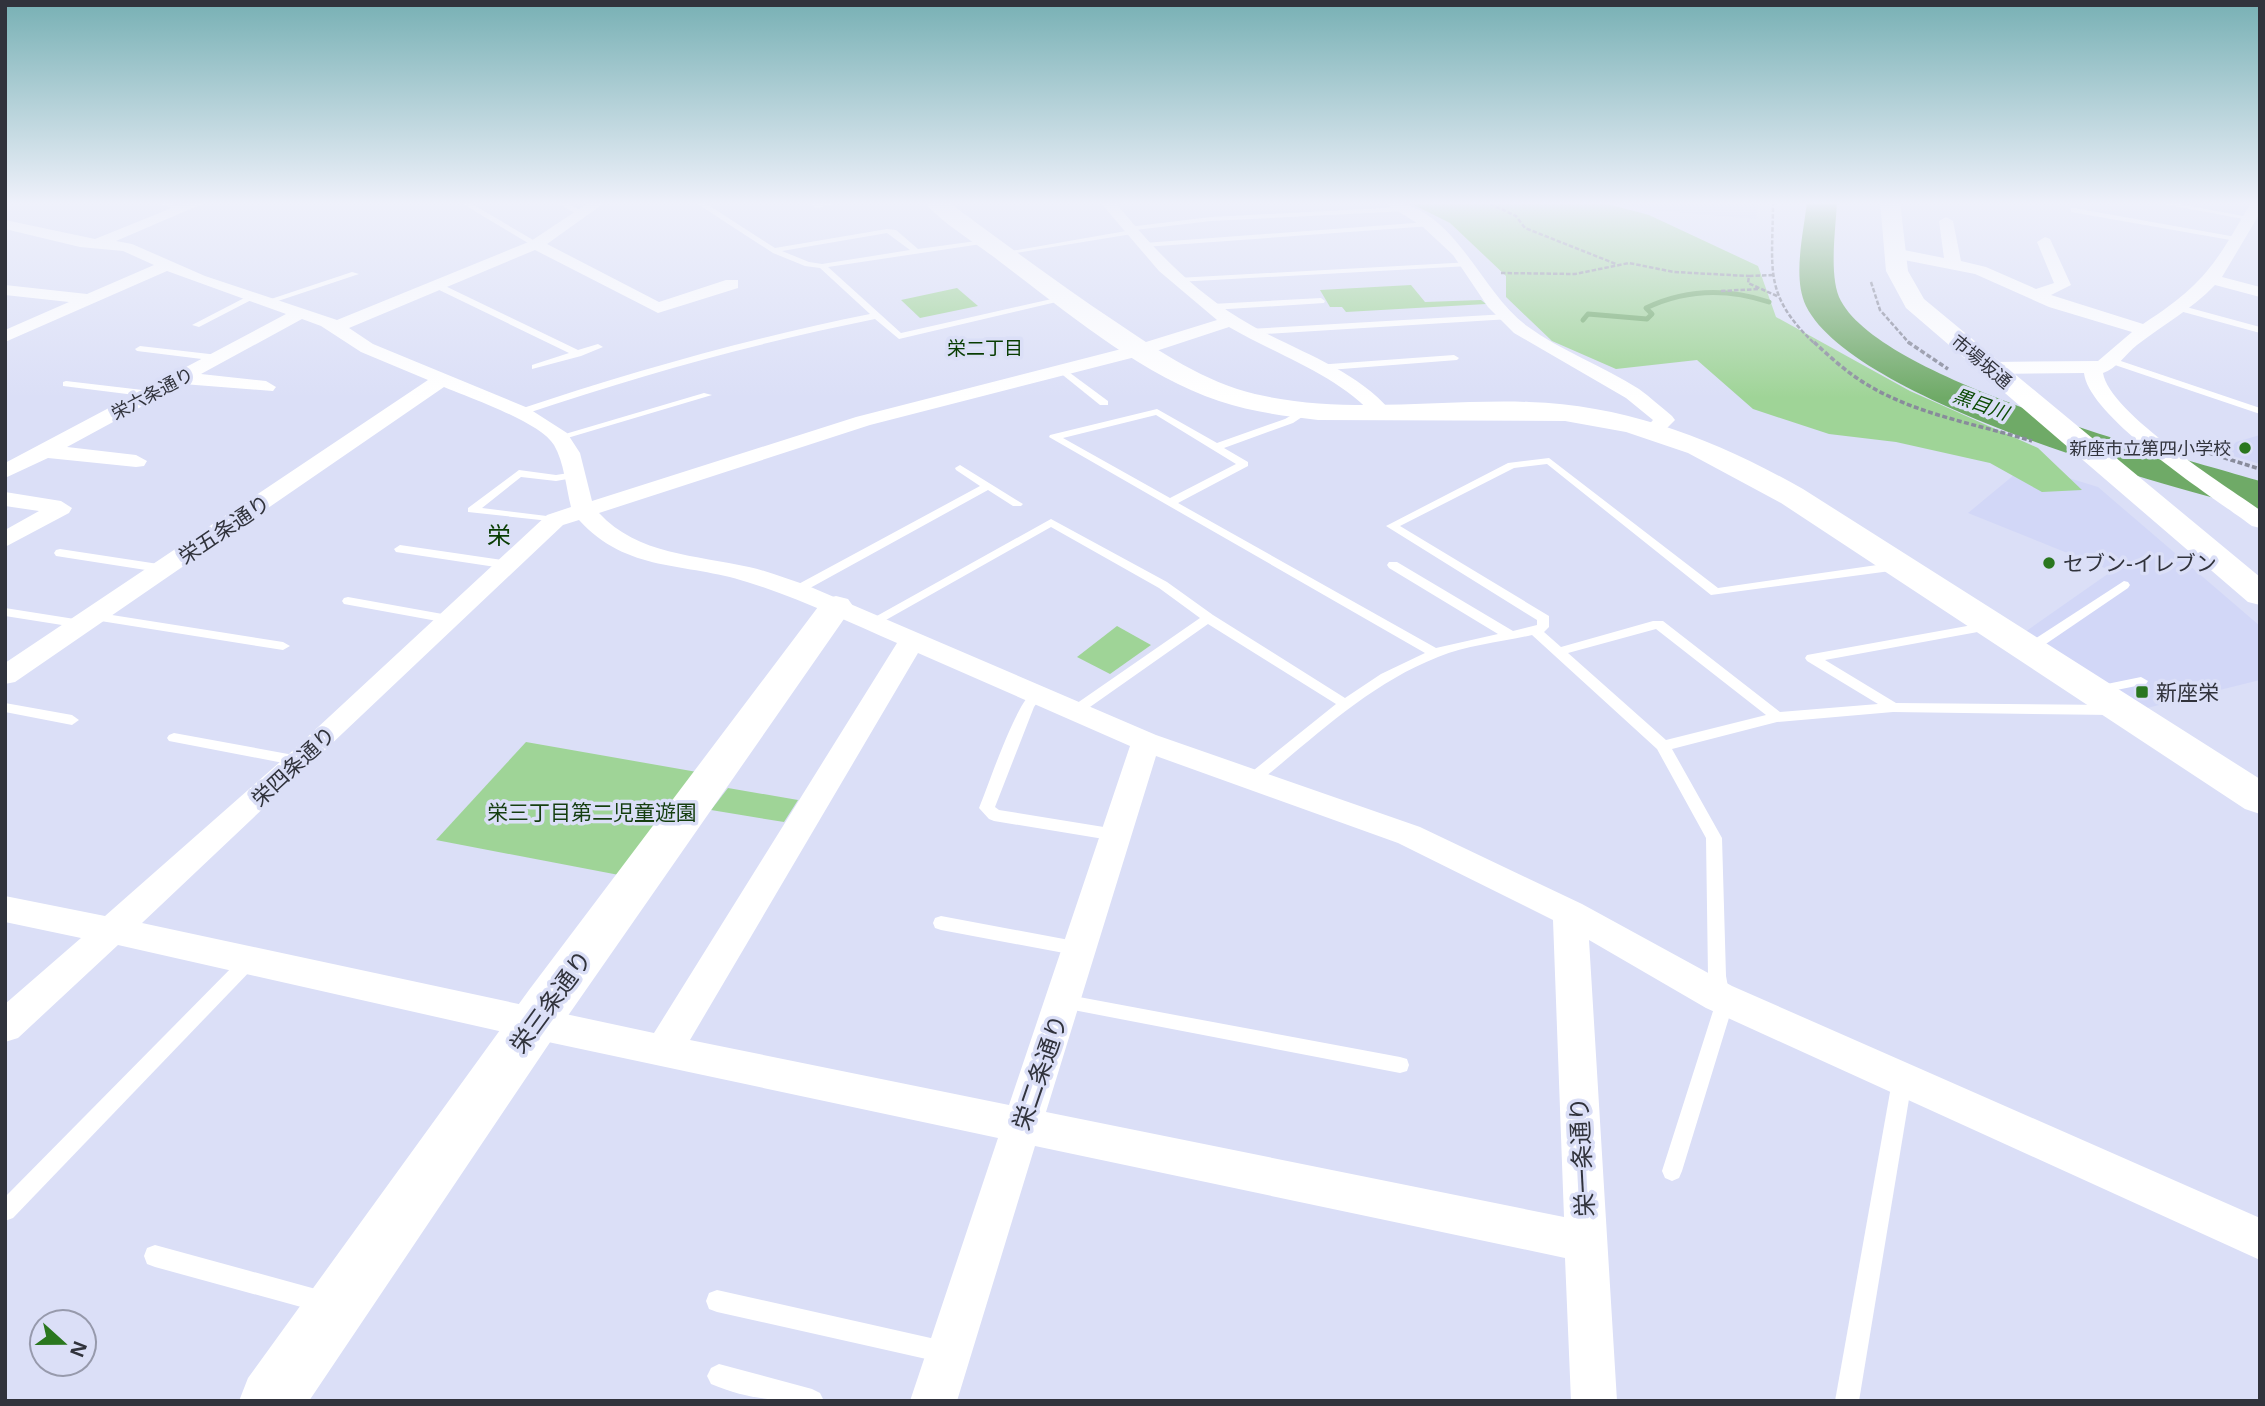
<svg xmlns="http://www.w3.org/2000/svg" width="2265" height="1406" font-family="'Open Sans','Noto Sans JP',sans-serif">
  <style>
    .built { fill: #d2d7f7 }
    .green { fill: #9fd497 }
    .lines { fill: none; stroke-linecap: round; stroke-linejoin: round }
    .stream { stroke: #6faa67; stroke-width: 5 }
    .river { fill: #6faa67; fill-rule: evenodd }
    .path-far1 { stroke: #888b9b; stroke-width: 2.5; stroke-dasharray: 4.5 2; stroke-linecap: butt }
    .path { stroke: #888b9b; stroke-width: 3.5; stroke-dasharray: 5 2.5; stroke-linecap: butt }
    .lane { fill: #fff; fill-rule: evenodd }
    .street { fill: #fff; fill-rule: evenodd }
    .secondary { fill: #fff; fill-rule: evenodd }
    .poi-dot { fill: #2a771f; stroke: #dbdff7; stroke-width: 2.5 }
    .labels { text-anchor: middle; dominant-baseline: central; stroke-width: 7; stroke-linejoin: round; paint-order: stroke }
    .far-street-label { font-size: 18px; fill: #31333c; stroke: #dbdff7 }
    .far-poi-label { font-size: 18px; fill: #31333c; stroke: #dbdff7; text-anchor: end }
    .far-neighbourhood-label { font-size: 19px; fill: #083c02; stroke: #dbdff7 }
    .far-water-label { font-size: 19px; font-style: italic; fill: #0b4a03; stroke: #dbdff7 }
    .street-label { font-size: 21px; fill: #31333c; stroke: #dbdff7 }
    .poi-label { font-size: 21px; fill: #31333c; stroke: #dbdff7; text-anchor: start }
    .park-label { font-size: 21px; fill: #153e10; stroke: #dbdff7 }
    .quarter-label { font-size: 24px; fill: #083c02; stroke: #dbdff7 }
    .near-street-label { font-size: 24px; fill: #31333c; stroke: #dbdff7 }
  </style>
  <rect width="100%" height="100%" fill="#dbdff7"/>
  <g class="built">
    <polygon points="1604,201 1759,201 1756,219 1649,210"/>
    <polygon points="2260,435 2260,464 2226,454 2236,442"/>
    <polygon points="2026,465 2098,487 2260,626 2260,680 2147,708 2025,632 2112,571 1968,513"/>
  </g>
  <g class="green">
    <polygon points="1406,201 1596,201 1649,215 1758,266 1776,317 1910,391 2038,448 2082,490 2042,492 1990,463 1896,442 1829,434 1753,409 1697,360 1616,369 1552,341 1506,297 1506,276 1450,223"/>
    <polygon points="1411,285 1425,302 1481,300 1486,304 1346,312 1342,307 1330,307 1320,290"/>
    <polygon points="957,288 978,306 920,318 901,300"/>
    <polygon points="1117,626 1151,645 1110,674 1077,657"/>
    <polygon points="526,742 697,772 619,875 436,840"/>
    <polygon points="728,788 798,800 784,822 711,810"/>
  </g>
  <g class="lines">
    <g class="stream">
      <polyline points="1813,305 1825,306"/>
      <path d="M1583,320L1588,314L1647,319L1652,314L1646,308C1686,289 1727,288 1769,302"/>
    </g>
    <path class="river" d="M1807,201H1837C1836,228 1828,278 1841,301C1885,382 2169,454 2260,481V510C2159,485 1852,399 1806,306C1792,277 1804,232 1807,201Z"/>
    <g class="path-far1">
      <polyline points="1484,201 1516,216 1525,228 1616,264"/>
      <path d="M1773,201C1773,269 1762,294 1815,344"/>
      <polyline points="1501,273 1575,274 1629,263 1674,272 1749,276"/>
      <polyline points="1773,275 1749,276 1748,283 1777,296"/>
      <polyline points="1871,282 1880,310 1910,344"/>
      <polyline points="1721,291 1760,289"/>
    </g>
    <g class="path">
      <path d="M1814,342C1832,359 1851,376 1873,388C1920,415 1980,425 2032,441"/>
      <polyline points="1908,342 1948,369"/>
      <polyline points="2209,453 2260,469"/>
    </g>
    <g class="lane">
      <polygon points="148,201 162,201 186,208 182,210"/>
      <polygon points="458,201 467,201 540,244 533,246"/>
      <polygon points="554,201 564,201 585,213 578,215"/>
      <path d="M693,201H702L775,248L887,229L896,230L918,249L991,239L992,241L988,243L828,267L901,333L1065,296L1069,299L899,339L875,319C756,343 640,375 525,414H517V410C633,371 750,338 870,314L820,268L805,266L773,253ZM887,233L910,250L822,264L809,262L782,251Z"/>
      <polygon points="806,201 814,201 817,204 849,201 816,208"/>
      <path d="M1232,201H1264C1257,205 1239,205 1232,201Z"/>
      <polygon points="2147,201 2164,201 2253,218 2249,220"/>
      <polygon points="1404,207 1408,209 1407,211 1211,221 1135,230 1135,234 1132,234 1004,255 1000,253 1126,231 1124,229 1128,227 1211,217"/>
      <polygon points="2074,208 2236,237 2240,239 2236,241 2071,212 2071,208"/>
      <polygon points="1428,222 1432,224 1431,226 1144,247 1140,245 1144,243"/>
      <polygon points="1472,262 1472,266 1469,266 1177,282 1173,280 1177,278"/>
      <polygon points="352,272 359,274 269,304 262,302"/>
      <polygon points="433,283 439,283 578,350 598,344 603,347 581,356 532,369 532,365 569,353 433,287"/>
      <polygon points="250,295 257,297 199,327 192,325"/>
      <polygon points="1321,298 1325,301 1324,303 1212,310 1208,307 1212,304"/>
      <polygon points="2179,305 2260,327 2260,333 2176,310 2175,308"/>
      <polygon points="1507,314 1510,315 1510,319 1249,335 1245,332 1249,329"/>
      <polygon points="140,346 218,355 223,358 218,361 137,351 135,349"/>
      <polygon points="1454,355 1459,358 1457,360 1316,371 1311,368 1316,365"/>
      <polygon points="2109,357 2260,408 2260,414 2106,362 2106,358"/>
      <polygon points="1062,367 1108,401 1108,405 1100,405 1059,372 1059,368"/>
      <polygon points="66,381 151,391 156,394 151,397 63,386 63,382"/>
      <polygon points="704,393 712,395 564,439 560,440 555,437"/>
      <path d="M1304,408L1309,411L1308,413L1293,423L1224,448L1248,462V466L1178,503L1436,648L1498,634L1389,568L1387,565L1389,562H1397L1513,631L1537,625V620L1386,526L1508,463L1549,458L1718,588L1898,562L1904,566L1898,570L1711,595L1547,464L1514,468L1400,526L1549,616V627L1544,632L1561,647L1653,621H1663L1780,712L1878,704L1807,661L1805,658L1807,655L1989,622L1995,626L1994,629L1825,660L1896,703L2112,705L2119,710L2112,715L1893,712L1777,722L1672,749L1722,838L1726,976L1732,1008L1682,1171L1679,1178L1672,1181L1665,1178L1662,1171L1714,1008L1708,976L1706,838L1657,749L1532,635C1501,642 1468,645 1438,657C1369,684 1316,736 1259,782H1249L1246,778L1249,774L1336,704L1208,624L1080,714H1070L1068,711L1070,708L1200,618L1159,588L1051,527L877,625L872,626L866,622L1051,519L1167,582L1213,615L1345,698L1381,674L1425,653L1049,437L1050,435L1157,409L1217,443L1285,419ZM1156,415L1236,464L1170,498L1063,438ZM1656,629L1766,715L1666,740L1568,653Z"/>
      <polygon points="960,465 1023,504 1021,506 1013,506 988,490 801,593 793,593 791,590 793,587 980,486 956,470 955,468"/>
      <polygon points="519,470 556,475 575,472 580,475 579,477 556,481 521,477 482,508 555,517 561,520 559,522 468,512 468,508"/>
      <polygon points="400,545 509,561 515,565 509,569 396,552 394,549"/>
      <polygon points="60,549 165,565 171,569 165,573 56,556 54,553 56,550"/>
      <polygon points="2124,581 2128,582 2130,585 2128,588 2034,652 2024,652 2022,649 2024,646"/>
      <polygon points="348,597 448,615 454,619 448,623 344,604 342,601 344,598"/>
      <polygon points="5,608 81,620 87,624 81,628 5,616"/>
      <polygon points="93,612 283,642 290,646 283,650 88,619 87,616"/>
      <polygon points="2141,677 2148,681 2146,684 2097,694 2090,690 2097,686"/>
      <path d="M1036,690L1043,694L1034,707L995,807L999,810L1116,829L1122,831L1124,835L1122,839L1116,841L994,821L989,819L979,808C988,787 1018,695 1036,690Z"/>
      <polygon points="5,703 72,715 79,720 72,725 5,712"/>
      <polygon points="174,733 299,756 306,761 299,766 169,741 167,738 169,735"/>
      <polygon points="941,916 1080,942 1086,944 1089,949 1086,954 1080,956 941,930 935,928 933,923 935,918"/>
      <polygon points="250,953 256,955 259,960 256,965 13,1218 5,1221 5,1197 244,955"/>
      <polygon points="1063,994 1400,1057 1407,1059 1409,1065 1407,1071 1400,1073 1063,1008 1057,1006 1054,1001 1057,996"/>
      <polygon points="1902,1073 1909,1075 1912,1081 1859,1401 1835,1401 1892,1081 1895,1075"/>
      <polygon points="155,1245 323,1291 331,1294 334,1302 331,1310 323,1313 155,1267 147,1264 144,1256 147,1248"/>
      <polygon points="717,1290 944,1341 952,1344 955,1352 952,1360 944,1363 717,1312 709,1309 706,1301 709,1293"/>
      <path d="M719,1364L812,1389L820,1393L824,1401C782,1401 751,1401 711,1384L707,1376L711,1368Z"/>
    </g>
    <g class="street">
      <path d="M189,201H209L116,241L132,244L205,276L337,320L531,241L591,201H607L547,244L659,302L726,280H738V288L658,313L535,250L349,328L373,344L528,408L567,433L580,453L592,501L856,417L1133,346L1217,320L1159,271L1099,201H1114C1150,245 1190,288 1239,318C1288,349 1351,365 1390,410L1393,414L1390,418H1376C1339,375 1277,355 1229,327L1147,354L870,425L599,513C638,555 696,555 749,567C768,571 787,579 806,585L1156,735L1420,827L1582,904L1732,986L2260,1218V1260L1706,1008L1589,940L1617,1401H1571L1565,1258L1035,1146L957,1401H910L998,1138L534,1039L118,945L18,1038L5,1042V1004L81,938L5,922V896L105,916L289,754L547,515L571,507C566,487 564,462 554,445C540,422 470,398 444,387L15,682L5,684V663L428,380L361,352L321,326L302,319L201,374L266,381L276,387L273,391L183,384L67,447L136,455L147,461L144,466L136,467L48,458L5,478V463L286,314L167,271L5,342V330L69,302L5,295V285L87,294L154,265L123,251L80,247L5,229V220L95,239ZM579,520C627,573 686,562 747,582C799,598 848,622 897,643L654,1033L142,923L563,525ZM918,653L1130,746L1009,1105L690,1040ZM1156,756L1398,843L1553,920L1564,1217L1046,1112Z"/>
      <path d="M1382,201C1454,201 1477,289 1527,326C1561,351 1603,366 1639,389C1650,397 1661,407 1672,416L1675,420L1661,434H1647L1644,430L1653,420L1626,398L1514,333L1488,307L1453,255L1423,227Z"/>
      <path d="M2252,201H2260V213L2222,277L2260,287V297L2215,285C2192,309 2163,325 2137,345C2126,354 2116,369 2103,373C2109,413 2225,485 2260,510V528L2252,526C2213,497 2089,418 2084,373L1991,374L1982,368L1991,362L2098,361L2132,332L2049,307L1975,274L1894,258L1886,253L1894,248L1944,258L1939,221L1946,217L1953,221L1961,261L1986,267L2036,289L2054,283L2037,242L2045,237L2050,239L2071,285L2051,295L2143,324C2206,283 2215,264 2252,201Z"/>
      <polygon points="5,492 61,501 72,508 69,513 5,547 5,530 39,511 5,506"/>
    </g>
    <g class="secondary">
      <path d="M924,201H947C1004,243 1060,285 1119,324C1160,352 1205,382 1255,394C1345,415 1437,399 1529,402C1628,405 1718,441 1803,489L2260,779V814L2245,809L1781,503L1688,453L1626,432L1565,421L1318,420C1285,416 1251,412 1219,401C1138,373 1067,312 999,261C978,244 939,222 924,201Z"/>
      <polygon points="1880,201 1900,201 1908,271 1924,299 2260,577 2260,605 2248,602 1906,308 1886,271"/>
      <polygon points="836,596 848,599 853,606 565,1020 309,1401 239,1401 248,1378 529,990 824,599"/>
    </g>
  </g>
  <linearGradient id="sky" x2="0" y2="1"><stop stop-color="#77b0b4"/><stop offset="0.51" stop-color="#eff1fb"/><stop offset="1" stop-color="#eff1fb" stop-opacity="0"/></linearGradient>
  <rect width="2265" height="398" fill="url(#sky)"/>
  <g class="poi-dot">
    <circle cx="2245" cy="448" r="7"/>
    <circle cx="2049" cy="563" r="7"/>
    <rect x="2135" y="685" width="14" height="14" rx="3.5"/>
  </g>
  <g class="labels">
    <g class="far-street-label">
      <text transform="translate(1982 361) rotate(40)">市場坂通</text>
      <text transform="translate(152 393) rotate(-28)">栄六条通り</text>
    </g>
    <g class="far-poi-label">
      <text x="2231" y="448">新座市立第四小学校</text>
    </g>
    <g class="far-neighbourhood-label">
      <text x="985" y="348">栄二丁目</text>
    </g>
    <g class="far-water-label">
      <text transform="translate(1981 404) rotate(20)">黒目川</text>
    </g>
    <g class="street-label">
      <text transform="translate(224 529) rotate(-34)">栄五条通り</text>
      <text transform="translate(293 766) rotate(-43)">栄四条通り</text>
    </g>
    <g class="poi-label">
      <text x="2063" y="563">セブン-イレブン</text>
      <text x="2156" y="692">新座栄</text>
    </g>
    <g class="park-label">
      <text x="592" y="812">栄三丁目第二児童遊園</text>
    </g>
    <g class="quarter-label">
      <text x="499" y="534">栄</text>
    </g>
    <g class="near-street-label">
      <text transform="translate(550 1001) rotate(-54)">栄三条通り</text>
      <text transform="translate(1039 1072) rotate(-71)">栄二条通り</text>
      <text transform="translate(1581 1157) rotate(-93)">栄一条通り</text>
    </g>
  </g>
  <rect width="2265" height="1406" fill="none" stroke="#31333c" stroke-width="14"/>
  <g transform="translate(63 1343) rotate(111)"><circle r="33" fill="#dbdff7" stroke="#979aac" stroke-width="2"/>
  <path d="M0-5L12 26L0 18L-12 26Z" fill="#2a771f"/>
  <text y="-10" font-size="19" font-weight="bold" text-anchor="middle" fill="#31333c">N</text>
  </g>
</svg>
